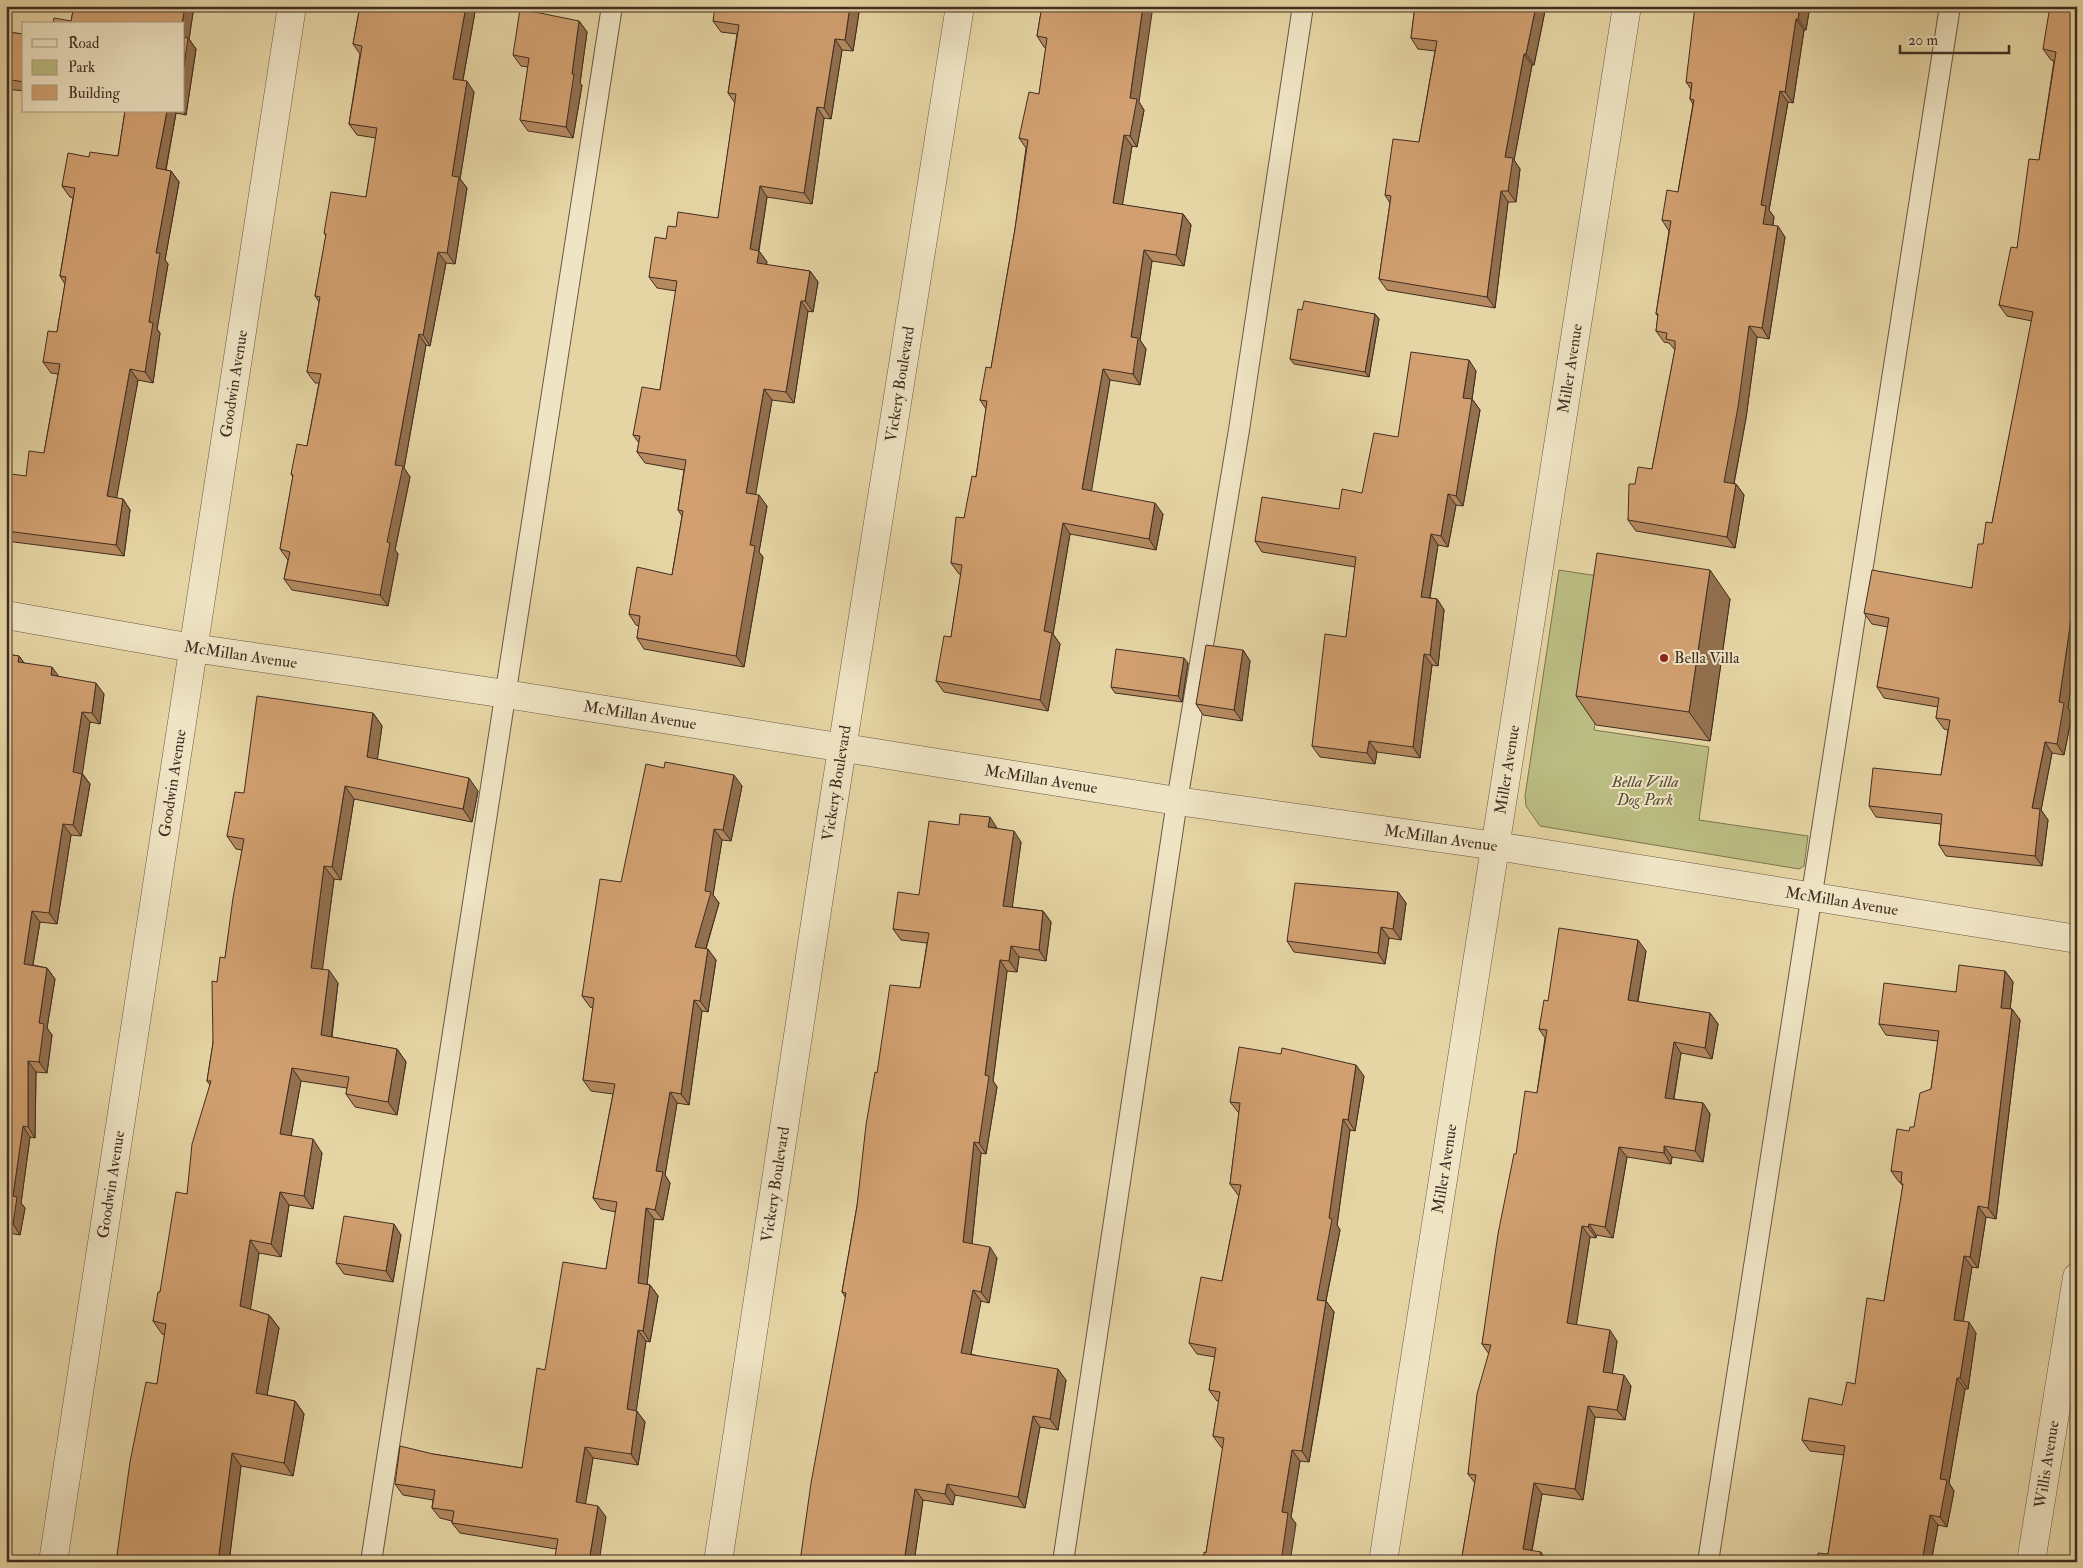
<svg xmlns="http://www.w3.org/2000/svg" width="2083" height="1568" font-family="'IM FELL Double Pica',serif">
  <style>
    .green { fill: #babc82; stroke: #7d7452 }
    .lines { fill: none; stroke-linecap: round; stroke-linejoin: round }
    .service-casing { stroke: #6a5743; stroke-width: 22 }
    .minor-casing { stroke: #6a5743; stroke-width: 29 }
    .tertiary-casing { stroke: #6a5743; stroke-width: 29 }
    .service { stroke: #efe4c4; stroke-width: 20 }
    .minor { stroke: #efe4c4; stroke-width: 28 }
    .tertiary { stroke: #efe4c4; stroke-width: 28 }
    .wall { fill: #b58a60; stroke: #402d23 }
    .shaded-wall { fill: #93704e; stroke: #402d23 }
    .building { fill: #d2a070; stroke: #402d23 }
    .poi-dot { fill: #8f2418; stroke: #efe4c4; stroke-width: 2 }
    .labels { text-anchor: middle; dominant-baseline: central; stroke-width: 4; stroke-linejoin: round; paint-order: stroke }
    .street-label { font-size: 16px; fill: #402d23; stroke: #efe4c4 }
    .poi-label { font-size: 16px; fill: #402d23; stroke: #efe4c4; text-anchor: start }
    .park-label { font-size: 16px; font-style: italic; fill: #584a36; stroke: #efe4c4 }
  </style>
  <rect width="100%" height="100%" fill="#e6d5a4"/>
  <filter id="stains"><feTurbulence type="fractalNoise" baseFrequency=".004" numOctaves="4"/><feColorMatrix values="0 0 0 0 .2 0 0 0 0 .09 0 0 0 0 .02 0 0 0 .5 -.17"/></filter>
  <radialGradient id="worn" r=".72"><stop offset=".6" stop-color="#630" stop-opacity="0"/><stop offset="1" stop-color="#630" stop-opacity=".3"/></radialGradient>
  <polygon class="green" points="1559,570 1617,579 1594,730 1709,747 1699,820 1808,836 1804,866 1799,869 1540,826 1526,806 1525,796"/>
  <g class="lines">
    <defs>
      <g id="service">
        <polyline points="371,1562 612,6"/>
        <polyline points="1063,1562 1177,801 1239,430 1303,6"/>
        <polyline points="1708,1562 1950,6"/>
      </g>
      <g id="minor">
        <path id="s1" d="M53,1562L292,6"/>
        <path id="s2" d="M718,1562L832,812L960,6"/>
        <path id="s3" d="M1383,1562L1627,6"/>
        <path id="s4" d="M2031,1562L2077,1277"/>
      </g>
      <g id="tertiary">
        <path id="s5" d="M6,615L193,648L506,694L1177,801L1496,846L2077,939"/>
      </g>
    </defs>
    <use href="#service" class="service-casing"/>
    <use href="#minor" class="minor-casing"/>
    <use href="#tertiary" class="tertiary-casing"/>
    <use href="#service" class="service"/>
    <use href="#minor" class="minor"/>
    <use href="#tertiary" class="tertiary"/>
  </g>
  <g class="wall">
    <polygon points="74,6 194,6 189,39 196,49 186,115 176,113 166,170 171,171 179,182 165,260 168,264 157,329 160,333 153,383 138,380 116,498 123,499 130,510 124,556 6,541 6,489 10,489 26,476 44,453 58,374 51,373 43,362 57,332 65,284 60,276 73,198 70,197 62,186 89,157 118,156 125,111 184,111 184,24 71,21"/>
    <polygon points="360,6 476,6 463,80 474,92 460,179 467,188 455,264 446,263 430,346 426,345 404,468 410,477 395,550 398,554 388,606 292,590 284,579 288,560 280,549 293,477 291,474 307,446 319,383 315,383 307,372 319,302 315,296 326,236 324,233 366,197 376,138 357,135 349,124 360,54 353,44"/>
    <polygon points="860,6 853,51 842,50 831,119 824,118 812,204 767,197 759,251 767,262 766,265 810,271 818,282 813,312 808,311 794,403 772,400 755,494 767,506 759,552 763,557 744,667 644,649 637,638 639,626 636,625 629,614 672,575 682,516 678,510 684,470 645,463 637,452 639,443 633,435 660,390 676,291 657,288 649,277 666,239 676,227 718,218 735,103 728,93 737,34 721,32 713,21"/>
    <polygon points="1042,6 1139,102 1144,110 1137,147 1132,146 1122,205 1183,214 1191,225 1184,266 1152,261 1140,340 1146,349 1140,385 1110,380 1091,491 1163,514 1156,550 1070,534 1053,634 1060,644 1048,711 944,692 936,681 951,637 961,574 959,574 951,563 964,518 976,477 986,409 980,400 991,368 1015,229 1026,148 1019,138 1039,94 1046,48 1044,47 1037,36"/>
    <polygon points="1415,6 1546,6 1534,65 1532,65 1514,160 1520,169 1516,202 1508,202 1495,308 1387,290 1379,279 1390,203 1385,195 1419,142 1435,51 1418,49 1411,38"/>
    <polygon points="1810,6 1806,30 1804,30 1793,103 1788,102 1769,210 1774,217 1773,225 1785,237 1769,339 1757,337 1746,418 1734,484 1736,484 1744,495 1735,548 1636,531 1628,520 1635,484 1652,469 1675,350 1669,343 1664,342 1656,331 1658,316 1656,314 1669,231 1662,220 1678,192 1693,104 1690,99 1691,89 1686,82"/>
    <polygon points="2077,6 2068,708 2072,714 2064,755 2052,753 2041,810 2048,820 2042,866 1946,856 1939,845 1941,824 1876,817 1869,806 1941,775 1948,730 1944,729 1936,718 1938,707 1884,698 1877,687 1888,627 1872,624 1864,613 1972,588 1983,544 1992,523 2032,321 2007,316 1999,305 2017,248 2039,160 2054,61 2051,60 2043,49"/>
    <polygon points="579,21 587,32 580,83 582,85 573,138 528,131 520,120 528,67 521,66 513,55"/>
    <polygon points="6,32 24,34 24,91 6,89"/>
    <polygon points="1302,310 1375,314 1379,319 1369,377 1294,364 1290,359"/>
    <polygon points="1476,371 1472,399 1480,410 1463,506 1456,505 1448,547 1438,545 1430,598 1437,599 1444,610 1438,666 1432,665 1420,758 1377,752 1375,764 1320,757 1312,746 1346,637 1355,567 1262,552 1255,541 1339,509 1362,493 1398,437"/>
    <polygon points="1730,599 1710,741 1596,725 1576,696"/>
    <polygon points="1243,650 1250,661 1242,721 1203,715 1196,704"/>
    <polygon points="6,654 19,656 24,663 104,694 100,724 90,722 82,773 90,784 81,836 71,835 57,924 40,922 33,965 47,968 55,979 47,1028 52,1035 47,1073 36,1072 35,1138 30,1137 21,1203 25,1208 20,1235 9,1233 6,1248"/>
    <polygon points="1188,663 1182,702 1115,693 1111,687"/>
    <polygon points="373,713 382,726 377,759 478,791 472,822 354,799 341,880 334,879 322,969 338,983 332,1037 397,1049 406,1062 397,1115 355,1107 346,1094 347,1088 301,1081 291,1136 322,1153 313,1209 289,1205 281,1257 259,1253 250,1309 269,1315 279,1328 267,1395 295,1401 304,1414 293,1476 241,1466 229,1562 116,1562 157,1384 165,1335 162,1334 153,1321 160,1292 187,1194 210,1085 207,1081 213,1043 217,982 225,958 242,850 236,849 227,836 244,793"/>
    <polygon points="742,786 731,841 722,840 713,895 719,903 706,949 716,960 708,1012 702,1011 689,1105 677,1103 665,1175 670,1183 663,1220 654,1219 647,1284 650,1285 658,1296 650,1342 646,1341 636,1411 645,1422 638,1465 593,1458 585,1504 606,1517 556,1549 460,1533 452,1523 452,1521 440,1518 432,1508 433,1500 403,1495 395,1484 433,1454 522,1468 545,1370 606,1269 616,1212 601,1209 593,1198 613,1094 591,1091 583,1080 593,1008 590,1007 582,996 621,882"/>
    <polygon points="959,825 997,829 1021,842 1012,907 1043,911 1051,922 1046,961 1019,957 1017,972 1007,971 993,1081 997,1087 986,1154 981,1153 972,1244 997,1258 989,1303 981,1301 971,1354 1066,1380 1058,1430 1040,1427 1025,1508 955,1495 953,1505 923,1500 914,1562 800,1562 846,1298 842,1292 857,1206 877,1073 920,988 927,943 901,940 893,929 919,895"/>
    <polygon points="1398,892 1406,903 1401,940 1389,938 1385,964 1294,952 1287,941"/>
    <polygon points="1646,951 1638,1002 1710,1013 1718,1024 1712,1059 1681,1053 1674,1099 1703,1103 1710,1114 1703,1162 1672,1157 1671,1164 1627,1157 1613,1238 1596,1235 1596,1238 1590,1237 1576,1325 1617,1341 1612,1374 1631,1386 1625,1420 1595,1417 1583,1500 1542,1494 1532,1551 1461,1562 1475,1483 1468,1474 1489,1354 1482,1344 1516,1154 1537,1093 1545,1038 1539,1029 1548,1001"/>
    <polygon points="2005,971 2013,982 2010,1009 2012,1009 2020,1020 1996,1219 1986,1217 1978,1268 1972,1267 1963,1321 1976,1333 1968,1389 1965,1389 1949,1483 1954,1491 1947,1527 1938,1525 1931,1562 1817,1562 1828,1554 1844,1455 1810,1451 1802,1440 1842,1405 1855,1384 1884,1301 1903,1186 1901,1184 1901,1182 1899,1182 1891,1171 1909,1131 1914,1127 1931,1089 1938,1041 1886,1035 1879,1024"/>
    <polygon points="1364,1076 1355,1131 1350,1130 1337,1225 1340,1230 1326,1301 1334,1312 1320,1399 1309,1462 1300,1461 1291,1517 1296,1524 1206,1553 1223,1448 1221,1447 1213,1436 1219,1401 1217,1401 1209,1390 1215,1357 1197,1354 1189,1343 1222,1281 1239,1195 1238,1195 1230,1184 1239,1113 1238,1112 1230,1102"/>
    <polygon points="401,1235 393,1282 344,1274 336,1263"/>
  </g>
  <g class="shaded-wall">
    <polygon points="185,6 194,6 189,39 196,49 186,115 183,111 184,24 182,24"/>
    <polygon points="466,6 476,6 461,90 453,79"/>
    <polygon points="850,6 860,6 853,51 845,40"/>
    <polygon points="1143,6 1153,6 1139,102 1144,110 1137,147 1130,136 1130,98"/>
    <polygon points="1536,6 1546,6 1534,65 1526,54"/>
    <polygon points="1800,6 1810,6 1806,30 1798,19"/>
    <polygon points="1796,19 1804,30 1793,103 1785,92"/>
    <polygon points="579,21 587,32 580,83 582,85 573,138 566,127 572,74"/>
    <polygon points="835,39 842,50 831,119 824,108"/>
    <polygon points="1524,54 1532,65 1514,160 1520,169 1516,202 1508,191 1505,157"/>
    <polygon points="467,81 474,92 460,179 467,188 455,264 447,253 452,176"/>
    <polygon points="1780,91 1788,102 1769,210 1774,217 1771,235 1763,224 1761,205"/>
    <polygon points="817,107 824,118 812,204 804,193"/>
    <polygon points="167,111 174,111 176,113 164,179 156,168"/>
    <polygon points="1124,135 1132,146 1121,214 1113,203"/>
    <polygon points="171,171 179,182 165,260 168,264 157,329 160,333 153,383 145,372 149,322 156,253"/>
    <polygon points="760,186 767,197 757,260 750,249"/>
    <polygon points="1501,191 1508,202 1495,308 1487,297"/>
    <polygon points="1183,214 1191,225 1184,266 1176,255"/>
    <polygon points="1778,226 1785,237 1769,339 1762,328"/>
    <polygon points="1144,250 1152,261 1140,340 1146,349 1140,385 1133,374 1131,337"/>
    <polygon points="759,251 767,262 765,274 757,263"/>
    <polygon points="438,252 446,263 430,346 423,335"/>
    <polygon points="810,271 818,282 813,312 805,301"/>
    <polygon points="801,301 808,311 794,403 786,392"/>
    <polygon points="1375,314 1379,319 1369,377 1365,372"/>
    <polygon points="1749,326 1757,337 1746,418 1732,493 1724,482"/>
    <polygon points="419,334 426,345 404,468 410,477 395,550 398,554 388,606 380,595 387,542 395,465"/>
    <polygon points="1469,360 1476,371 1472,399 1480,410 1463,506 1456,496 1463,398"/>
    <polygon points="130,369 138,380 115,507 107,496"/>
    <polygon points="1103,369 1110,380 1090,500 1082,489"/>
    <polygon points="764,389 772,400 754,504 746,493"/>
    <polygon points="1736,484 1744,495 1735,548 1727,537"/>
    <polygon points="1448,494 1456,505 1448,547 1441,536"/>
    <polygon points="759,495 767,506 759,552 763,557 744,667 736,656 750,545"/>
    <polygon points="123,499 130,510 124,556 116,545"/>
    <polygon points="1155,503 1163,514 1156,550 1149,539"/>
    <polygon points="1063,523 1070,534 1053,634 1060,644 1048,711 1040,700 1044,631"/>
    <polygon points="1431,534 1438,545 1428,608 1421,597"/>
    <polygon points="1710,570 1730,599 1710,741 1689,712"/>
    <polygon points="2077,578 2077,643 2068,708 2072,714 2064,755 2057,744 2059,702"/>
    <polygon points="1437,599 1444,610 1438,666 1430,655"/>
    <polygon points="1243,650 1250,661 1242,721 1234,710"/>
    <polygon points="1424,654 1432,665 1420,758 1413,747"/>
    <polygon points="19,656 27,667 18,662"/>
    <polygon points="1184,658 1188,663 1182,702 1178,696"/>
    <polygon points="52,667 60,678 51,675"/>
    <polygon points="96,683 104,694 100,724 92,713"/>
    <polygon points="82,712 90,722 81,783 73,772"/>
    <polygon points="373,713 382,726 376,770 367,757"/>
    <polygon points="1369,741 1377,752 1375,764 1367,753"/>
    <polygon points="2045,742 2052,753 2041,810 2048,820 2042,866 2035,856 2032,808"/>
    <polygon points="82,774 90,784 81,836 73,825"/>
    <polygon points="734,775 742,786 731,841 723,830"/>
    <polygon points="469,778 478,791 472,822 463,809"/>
    <polygon points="345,786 354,799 341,880 332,867"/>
    <polygon points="990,817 997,828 988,827"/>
    <polygon points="63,824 71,835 57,924 49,913"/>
    <polygon points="714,829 722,840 713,895 719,903 703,958 695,947"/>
    <polygon points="1014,831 1021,842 1011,917 1003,906"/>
    <polygon points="324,866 334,879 321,981 311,968"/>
    <polygon points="1398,892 1406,903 1401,940 1393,929"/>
    <polygon points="32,911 40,922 31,975 24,964"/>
    <polygon points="1043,911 1051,922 1046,961 1039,950"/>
    <polygon points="1381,927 1389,938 1385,964 1378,953"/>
    <polygon points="1638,940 1646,951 1636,1011 1628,1000"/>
    <polygon points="1011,946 1019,957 1017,972 1009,961"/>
    <polygon points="708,949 716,960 708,1012 700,1001"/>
    <polygon points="1000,960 1007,971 993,1081 997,1087 986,1154 979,1143 985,1075"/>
    <polygon points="47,968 55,979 47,1028 52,1035 47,1073 39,1062 39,1023"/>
    <polygon points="329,970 338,983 330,1048 321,1035"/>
    <polygon points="2005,971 2013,982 2009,1019 2001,1008"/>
    <polygon points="694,1000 702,1011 689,1105 681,1094"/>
    <polygon points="2012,1009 2020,1020 1996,1219 1988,1208"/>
    <polygon points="1710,1013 1718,1024 1712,1059 1705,1048"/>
    <polygon points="1674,1042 1681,1053 1672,1108 1665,1098"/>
    <polygon points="397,1049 406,1062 397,1115 388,1102"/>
    <polygon points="28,1061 36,1072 35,1138 28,1127"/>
    <polygon points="1356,1065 1364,1076 1355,1131 1348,1120"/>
    <polygon points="292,1068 301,1081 289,1147 280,1134"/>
    <polygon points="670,1092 677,1103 665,1175 670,1183 663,1220 655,1210 656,1171"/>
    <polygon points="1703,1103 1710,1114 1703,1162 1695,1151"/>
    <polygon points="1343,1119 1350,1130 1337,1225 1340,1230 1324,1310 1317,1300"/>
    <polygon points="23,1126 30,1137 21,1203 25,1208 20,1235 13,1224 13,1196"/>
    <polygon points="313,1139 322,1153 313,1209 304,1196"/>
    <polygon points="974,1142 981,1153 971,1253 963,1242"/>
    <polygon points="1664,1146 1672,1157 1671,1164 1664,1153"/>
    <polygon points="1619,1147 1627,1157 1613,1238 1605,1227"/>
    <polygon points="280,1192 289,1205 281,1257 271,1244"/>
    <polygon points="1978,1206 1986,1217 1978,1268 1970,1257"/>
    <polygon points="646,1208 654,1219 646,1294 638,1283"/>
    <polygon points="394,1224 401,1235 393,1282 386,1271"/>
    <polygon points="1589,1224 1596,1235 1596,1238 1588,1227"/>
    <polygon points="1582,1226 1590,1237 1575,1334 1567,1323"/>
    <polygon points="6,1230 9,1233 6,1248"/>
    <polygon points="250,1240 259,1253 249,1319 240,1306"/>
    <polygon points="990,1247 997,1258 989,1303 981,1292"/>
    <polygon points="1964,1256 1972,1267 1963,1323 1954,1320"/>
    <polygon points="650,1285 658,1296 650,1342 643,1331"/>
    <polygon points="973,1290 981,1301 969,1364 961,1353"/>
    <polygon points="6,1293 11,1300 6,1336"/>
    <polygon points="1326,1301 1334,1312 1309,1462 1302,1451"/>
    <polygon points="269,1315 279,1328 265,1406 256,1393"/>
    <polygon points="1969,1322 1976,1333 1968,1389 1960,1378"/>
    <polygon points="638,1330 646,1341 635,1420 627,1409"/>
    <polygon points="1610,1330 1617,1341 1611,1383 1603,1372"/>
    <polygon points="1058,1369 1066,1380 1058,1430 1050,1419"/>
    <polygon points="1624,1375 1631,1386 1625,1420 1617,1410"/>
    <polygon points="1957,1378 1965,1389 1949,1483 1954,1491 1947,1527 1940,1517 1940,1479"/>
    <polygon points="295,1401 304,1414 293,1476 284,1463"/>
    <polygon points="1588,1406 1595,1417 1583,1500 1575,1489"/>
    <polygon points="637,1411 645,1422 638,1465 631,1454"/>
    <polygon points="1033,1416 1040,1427 1025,1508 1018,1497"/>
    <polygon points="585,1447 593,1458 584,1513 576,1502"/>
    <polygon points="1292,1450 1300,1461 1291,1517 1296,1524 1290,1562 1281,1562 1282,1512"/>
    <polygon points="232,1453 241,1466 229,1562 218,1562"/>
    <polygon points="1534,1483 1542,1494 1530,1560 1523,1549"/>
    <polygon points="947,1484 955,1495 953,1505 945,1494"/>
    <polygon points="915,1489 923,1500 914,1562 904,1562"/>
    <polygon points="598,1506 606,1517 599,1562 589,1562"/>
    <polygon points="1930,1515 1938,1525 1931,1562 1922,1562"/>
    <polygon points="1541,1552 1547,1562 1539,1562"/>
  </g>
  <g class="building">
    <polygon points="74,6 185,6 182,24 53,24 54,18 71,21"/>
    <polygon points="360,6 466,6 453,79 467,81 452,176 459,177 447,253 438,252 423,335 419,334 395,465 403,466 387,542 390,543 380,595 284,579 290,552 280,549 293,475 291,474 297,444 307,446 321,374 307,372 320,297 315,296 326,234 324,233 331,192 366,197 377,128 349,124 362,46 353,44"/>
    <polygon points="715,6 850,6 845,40 835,39 824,108 817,107 804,193 760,186 750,249 759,251 757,263 810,271 805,301 801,301 786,392 764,389 746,493 759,495 750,545 755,546 736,656 637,638 640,616 629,614 637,567 672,575 683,511 678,510 686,460 637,452 640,436 633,435 642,387 660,390 677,281 649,277 655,237 666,239 668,226 676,227 678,212 718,218 736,94 728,93 739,25 713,21"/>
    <polygon points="1042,6 1143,6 1130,98 1137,99 1130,136 1124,135 1113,203 1183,214 1176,255 1144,250 1131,337 1138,338 1133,374 1103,369 1082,489 1155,503 1149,539 1063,523 1044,631 1052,633 1040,700 936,681 944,636 951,637 962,565 951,563 956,517 964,518 972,476 976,477 987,401 980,400 986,367 991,368 1015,229 1028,140 1019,138 1029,92 1039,94 1047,38 1037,36"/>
    <polygon points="1415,6 1536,6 1526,54 1524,54 1505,157 1513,158 1508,191 1501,191 1487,297 1379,279 1391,196 1385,195 1393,139 1419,142 1437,41 1411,38"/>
    <polygon points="1695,6 1800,6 1798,19 1796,19 1785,92 1780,91 1761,205 1766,206 1763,224 1778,226 1762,328 1749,326 1738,407 1724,482 1736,484 1727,537 1628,520 1629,484 1635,484 1638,467 1652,469 1675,349 1675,341 1666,339 1667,333 1656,331 1658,314 1656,314 1671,221 1662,220 1667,190 1678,192 1694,100 1690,99 1692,83 1686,82"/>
    <polygon points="2050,6 2077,6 2077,578 2059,702 2064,703 2057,744 2045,742 2032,808 2040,809 2035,856 1939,845 1942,814 1869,806 1873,768 1941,775 1950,720 1936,718 1939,698 1877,687 1889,618 1864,613 1872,570 1972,588 1978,544 1983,544 1986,522 1992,523 2033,312 1999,305 2011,247 2017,248 2029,159 2039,160 2056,52 2043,49"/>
    <polygon points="520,9 579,21 572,74 574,74 566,127 520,120 529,58 513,55"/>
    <polygon points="6,32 24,34 24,82 6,79"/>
    <polygon points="184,37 188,38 184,66"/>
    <polygon points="125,111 167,111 156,168 171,171 156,253 160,253 149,322 153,323 145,372 130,369 107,496 123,499 116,545 6,531 6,489 10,489 11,474 26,476 29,451 44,453 60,364 43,362 48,331 57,332 66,277 60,276 75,188 62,186 68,153 89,157 90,152 118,156"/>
    <polygon points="1304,301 1375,314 1365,372 1290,359 1298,309 1302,310"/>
    <polygon points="1411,352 1469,360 1463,398 1472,399 1456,496 1448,494 1441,536 1431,534 1421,597 1437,599 1430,655 1424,654 1413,747 1369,741 1367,753 1312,746 1325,634 1346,637 1356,557 1255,541 1262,497 1339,509 1342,489 1362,493 1374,433 1398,437"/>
    <polygon points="1597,553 1710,570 1689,712 1576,696"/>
    <polygon points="1206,645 1243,650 1234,710 1196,704"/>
    <polygon points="1116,649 1184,658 1178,696 1111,687"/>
    <polygon points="6,654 19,656 18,662 52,667 51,675 96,683 92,713 82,712 73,772 82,774 73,825 63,824 49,913 32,911 24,964 47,968 39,1023 44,1024 39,1062 28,1061 28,1127 23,1126 13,1196 17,1197 13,1224 6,1223"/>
    <polygon points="257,696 373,713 367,757 469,778 463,809 345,786 332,867 324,866 311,968 329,970 321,1035 397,1049 388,1102 346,1094 349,1077 292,1068 280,1134 313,1139 304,1196 280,1192 271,1244 250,1240 240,1306 269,1315 256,1393 295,1401 284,1463 232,1453 218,1562 116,1562 130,1462 146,1382 157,1384 166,1324 153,1321 158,1292 160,1292 176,1192 187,1194 192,1144 211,1081 207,1081 213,1043 212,981 217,982 220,957 225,958 233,898 244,839 227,836 235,792 244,793"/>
    <polygon points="665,762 734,775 723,830 714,829 705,891 711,892 695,947 708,949 700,1001 694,1000 681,1094 670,1092 656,1171 663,1172 655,1210 646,1208 638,1283 650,1285 643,1331 638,1330 627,1409 637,1411 631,1454 585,1447 576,1502 598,1506 589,1562 554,1562 558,1539 452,1523 454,1511 432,1508 435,1490 395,1484 400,1446 433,1454 522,1468 537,1368 545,1370 563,1262 606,1269 617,1202 593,1198 615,1084 583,1080 594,998 582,996 600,879 621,882 646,764 664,768"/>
    <polygon points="960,814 990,817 988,827 1014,831 1003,906 1043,911 1039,950 1011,946 1009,961 1000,960 985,1075 989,1076 979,1143 974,1142 963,1242 990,1247 981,1292 973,1290 961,1353 1058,1369 1050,1419 1033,1416 1018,1497 947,1484 945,1494 915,1489 904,1562 800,1562 811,1483 846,1293 842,1292 857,1206 866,1125 875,1072 877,1073 890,985 920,988 929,933 893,929 898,892 919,895 929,821 959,825"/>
    <polygon points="1295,883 1398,892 1393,929 1381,927 1378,953 1287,941"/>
    <polygon points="1559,928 1638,940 1628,1000 1710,1013 1705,1048 1674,1042 1665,1098 1703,1103 1695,1151 1664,1146 1664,1153 1619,1147 1605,1227 1589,1224 1588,1227 1582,1226 1567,1323 1610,1330 1603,1372 1624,1375 1617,1410 1588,1406 1575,1489 1534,1483 1523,1549 1541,1552 1539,1562 1461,1562 1476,1475 1468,1474 1477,1394 1491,1345 1482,1344 1498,1234 1514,1154 1516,1154 1525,1091 1537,1093 1547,1030 1539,1029 1544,1000 1548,1001"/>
    <polygon points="1959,965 2005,971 2001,1008 2012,1009 1988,1208 1978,1206 1970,1257 1964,1256 1955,1312 1954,1320 1969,1322 1960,1378 1957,1378 1940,1479 1947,1480 1940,1517 1930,1515 1922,1562 1817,1562 1818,1553 1828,1554 1845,1446 1802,1440 1809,1398 1842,1405 1847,1382 1855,1384 1867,1298 1884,1301 1903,1184 1901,1184 1902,1172 1891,1171 1897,1129 1909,1131 1910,1127 1914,1127 1920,1093 1931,1089 1939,1031 1879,1024 1884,983 1956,992"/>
    <polygon points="1239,1047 1281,1054 1282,1048 1356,1065 1348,1120 1343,1119 1329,1218 1332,1219 1317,1300 1326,1301 1302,1451 1292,1450 1282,1512 1288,1513 1281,1562 1203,1562 1204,1552 1206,1553 1224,1438 1213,1436 1220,1392 1209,1390 1216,1348 1189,1343 1201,1277 1222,1281 1241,1185 1230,1184 1240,1103 1230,1102"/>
    <polygon points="344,1216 394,1224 386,1271 336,1263"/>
  </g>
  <circle class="poi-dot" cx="1664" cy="658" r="5"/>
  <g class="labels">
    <g class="street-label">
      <text stroke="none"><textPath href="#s3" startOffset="1208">Miller Avenue</textPath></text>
      <text stroke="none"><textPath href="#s1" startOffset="1192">Goodwin Avenue</textPath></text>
      <text stroke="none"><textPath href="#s2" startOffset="1192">Vickery Boulevard</textPath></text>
      <text stroke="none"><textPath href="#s5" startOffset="238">McMillan Avenue</textPath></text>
      <text stroke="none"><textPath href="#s5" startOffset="642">McMillan Avenue</textPath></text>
      <text stroke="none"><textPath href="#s3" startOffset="802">Miller Avenue</textPath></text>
      <text stroke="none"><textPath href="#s5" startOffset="1048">McMillan Avenue</textPath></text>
      <text stroke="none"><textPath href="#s1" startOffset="788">Goodwin Avenue</textPath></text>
      <text stroke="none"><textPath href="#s2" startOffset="788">Vickery Boulevard</textPath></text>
      <text stroke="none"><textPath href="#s5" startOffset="1452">McMillan Avenue</textPath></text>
      <text stroke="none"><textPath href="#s5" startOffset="1858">McMillan Avenue</textPath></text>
      <text stroke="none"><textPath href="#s3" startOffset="398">Miller Avenue</textPath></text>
      <text stroke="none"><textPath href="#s1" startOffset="382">Goodwin Avenue</textPath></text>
      <text stroke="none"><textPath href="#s2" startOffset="382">Vickery Boulevard</textPath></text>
      <text stroke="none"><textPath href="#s4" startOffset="99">Willis Avenue</textPath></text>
    </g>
    <g class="poi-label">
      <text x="1674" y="658">Bella Villa</text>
    </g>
    <g class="park-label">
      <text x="1645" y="782">Bella Villa<tspan x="1645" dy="18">Dog Park</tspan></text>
    </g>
  </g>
  <rect width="2083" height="1568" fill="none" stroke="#e6d5a4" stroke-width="25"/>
  <rect x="8" y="8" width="2068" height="1553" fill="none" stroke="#402d23" stroke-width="2.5"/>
  <rect x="12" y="12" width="2058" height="1543" fill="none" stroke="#402d23"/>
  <rect x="22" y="22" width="162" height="90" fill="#efe4c4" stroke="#a99b84"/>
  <rect x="32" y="39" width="25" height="8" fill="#efe4c4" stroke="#a99b84"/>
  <text x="68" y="48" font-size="15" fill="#402d23">Road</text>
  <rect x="32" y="60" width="25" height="15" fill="#babc82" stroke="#a99b84"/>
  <text x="68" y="72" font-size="15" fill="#402d23">Park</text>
  <rect x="32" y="85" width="25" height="15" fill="#d2a070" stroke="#a99b84"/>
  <text x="68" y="98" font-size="15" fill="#402d23">Building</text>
  <path d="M1900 45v8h109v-8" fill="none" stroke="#402d23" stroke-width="2.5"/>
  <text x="1908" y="45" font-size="15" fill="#402d23" stroke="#efe4c4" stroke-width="4" paint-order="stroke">20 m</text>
  <rect width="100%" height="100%" filter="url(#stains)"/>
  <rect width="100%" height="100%" fill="url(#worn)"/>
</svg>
